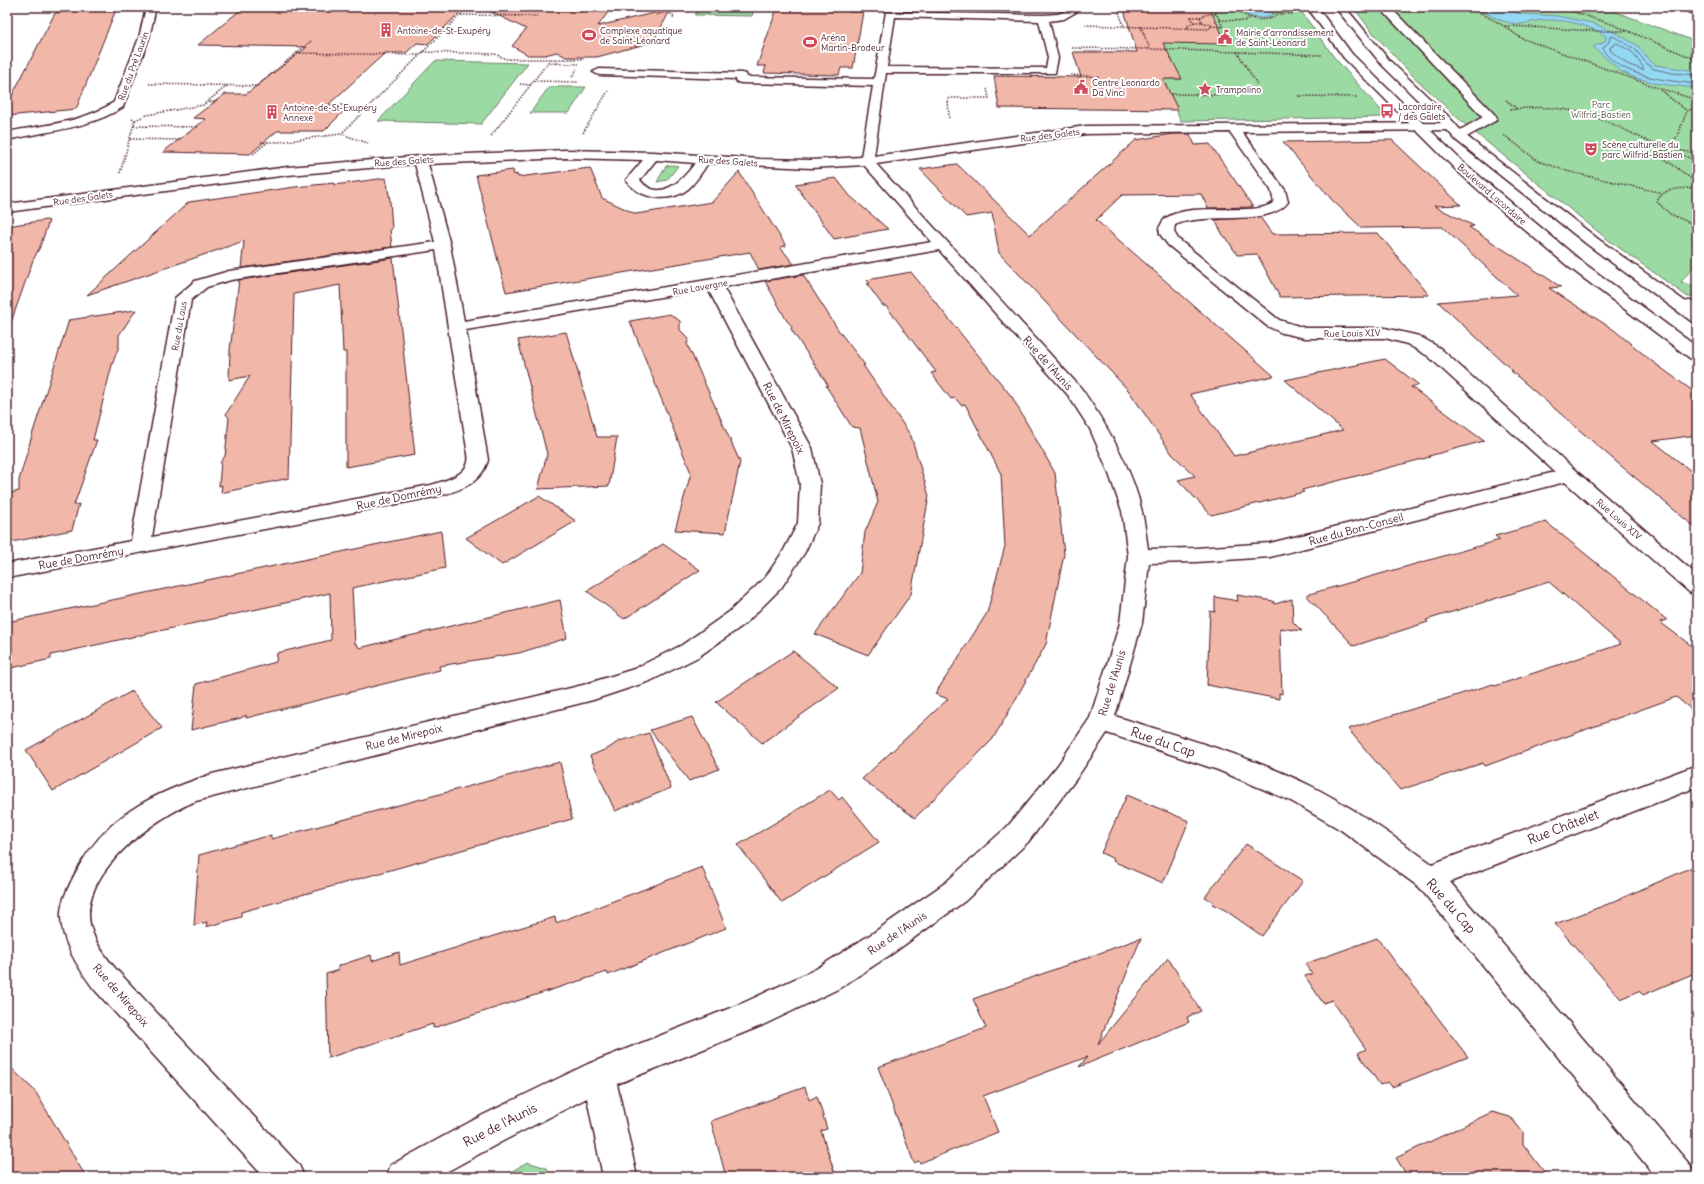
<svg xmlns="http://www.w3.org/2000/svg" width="1704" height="1184" font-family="Delius,sans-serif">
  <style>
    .green { fill: #9bdaa3; stroke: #727c67 }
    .water { fill: #93d9f4; stroke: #768fa4 }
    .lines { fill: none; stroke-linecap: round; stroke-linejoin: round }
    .shore { stroke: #67697b; stroke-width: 1 }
    .building { fill: #f1b7a9; stroke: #4a1f2b }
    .minor-casing { stroke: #4a1f2b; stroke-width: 3 }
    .major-casing { stroke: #4a1f2b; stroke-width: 3 }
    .path { stroke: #4a1f2b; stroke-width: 1.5; stroke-dasharray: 1.5 1.5; stroke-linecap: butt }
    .minor { fill: #fff; fill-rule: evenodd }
    .major { fill: #fff; fill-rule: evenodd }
    .labels { text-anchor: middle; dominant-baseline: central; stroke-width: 4; stroke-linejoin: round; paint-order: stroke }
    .far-poi-label { font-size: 9px; fill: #4a1f2b; stroke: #fff; text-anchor: start }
    .far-street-label { font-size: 9px; fill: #4a1f2b; stroke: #fff }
    .far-park-label { font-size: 9px; fill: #62574f; stroke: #fff }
    .street-label { font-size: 11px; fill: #4a1f2b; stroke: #fff }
    .near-street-label { font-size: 13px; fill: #4a1f2b; stroke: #fff }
  </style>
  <rect width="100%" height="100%" fill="#fff"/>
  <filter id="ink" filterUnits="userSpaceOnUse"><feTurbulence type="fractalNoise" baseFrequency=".025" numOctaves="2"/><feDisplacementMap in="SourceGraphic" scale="8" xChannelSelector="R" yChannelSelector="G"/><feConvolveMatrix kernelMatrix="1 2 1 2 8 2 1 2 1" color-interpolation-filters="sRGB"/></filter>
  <g filter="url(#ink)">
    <g class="green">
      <polygon points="1208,7 1298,7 1334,57 1387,117 1181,121 1163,79 1182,79 1147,49"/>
      <polygon points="1353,7 1603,7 1697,42 1697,262 1681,282 1697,287 1697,296 1688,297 1607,239 1462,122 1413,76 1373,33"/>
      <polygon points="699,9 754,10 752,16 695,15"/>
      <polygon points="435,61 528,63 481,124 378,121"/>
      <polygon points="549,87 586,87 569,113 530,113"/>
      <polygon points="673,165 678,166 667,180 657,182 666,166"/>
      <polygon points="527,1162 547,1168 550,1177 503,1177"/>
    </g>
    <g class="water">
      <path d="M1476,7H1503L1504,10L1521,14L1557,16L1592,23L1618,34L1638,46L1649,60L1655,65L1697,71V88L1659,84L1636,78L1622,72L1594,48V46L1603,43L1606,40V36C1587,24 1564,19 1541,20C1534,21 1526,24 1519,24C1504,24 1489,15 1476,7Z"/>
      <path d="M1248,9H1262L1273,14C1267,21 1251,18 1244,13Z"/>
    </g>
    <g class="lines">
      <g class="shore">
        <polygon points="1617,43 1632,52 1643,67 1643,70 1627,64 1611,51 1610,48"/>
        <path d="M1697,75L1672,73L1654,69L1646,63L1635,49L1613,36L1610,37L1609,42L1602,49C1622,78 1666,80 1697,84"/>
      </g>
    </g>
    <g class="building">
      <polygon points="117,7 76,109 7,116 7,105 55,13"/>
      <polygon points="244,7 465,7 428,44 417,43 406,53 385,53 328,105 350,105 324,131 277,131 250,154 163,152 206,119 193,118 225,94 246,94 307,47 198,45"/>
      <polygon points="481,7 612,7 598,26 671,9 653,42 597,57 566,57 557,52 545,55 528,55 512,46 526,29"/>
      <polygon points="780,7 849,8 849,12 863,12 853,68 841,68 839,75 764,73 766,66 757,66 776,11 779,11"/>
      <polygon points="1123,7 1209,7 1227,44 1163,43 1182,79 1163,79 1178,110 999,108 994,76 1081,77 1073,52 1137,52"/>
      <polygon points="1173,134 1190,134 1195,145 1210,144 1253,207 1208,208 1201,194 1122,195 1096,220 1274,376 1190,394 1234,456 1343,430 1285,380 1385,359 1419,385 1411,387 1484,441 1429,456 1430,457 1302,490 1304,492 1211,515 1178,480 1195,476 1172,454 1129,391 999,253 992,213 966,217 920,169 957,164 1030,235 1136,140"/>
      <polygon points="1392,140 1461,205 1434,206 1474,226 1469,227 1561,287 1549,288 1614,330 1653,362 1697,394 1697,435 1653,441 1696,475 1693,476 1697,479 1697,529 1620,465 1511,371 1513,371 1438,302 1517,295 1442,227 1362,228 1332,200 1283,142"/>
      <polygon points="590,168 602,198 636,214 712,202 739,172 786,246 780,247 794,264 759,270 750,252 506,292 476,175 513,170 514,175 517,174 518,177"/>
      <polygon points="386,178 390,200 392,229 390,229 392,247 241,268 244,241 87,295 189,202 295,187 334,183 334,185"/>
      <polygon points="836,178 850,196 888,229 834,239 795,184"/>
      <polygon points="1260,217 1272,234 1378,233 1429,295 1280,297 1257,254 1237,255 1226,237 1224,237 1215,220"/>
      <polygon points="46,220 49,221 40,247 33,260 10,325 7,324 7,226"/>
      <polygon points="393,258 415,455 346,467 346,352 343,352 340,285 294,294 289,478 221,493 222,485 219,486 221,461 225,456 229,418 226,414 250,376 229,380 230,350 239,280"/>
      <polygon points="911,272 1012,397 1055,473 1064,554 1046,644 1007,715 992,740 915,818 862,779 948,699 935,694 987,613 1005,546 1001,474 965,404 961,405 955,398 951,399 931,373 936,372 886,306 883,306 867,284 870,284 867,280"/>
      <polygon points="803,275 839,331 865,365 863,365 911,436 929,496 911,594 868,655 815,634 860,573 865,532 878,502 860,428 852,427 826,386 828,385 791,329 792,326 787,321 765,281"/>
      <polygon points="136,310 119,335 119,346 112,365 93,440 97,440 74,505 79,504 72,530 7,543 7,494 19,491 19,480 33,432 69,320"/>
      <polygon points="670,314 680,321 680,330 689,339 687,344 693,357 740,462 725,533 675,530 691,473 630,321"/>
      <polygon points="566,332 597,437 617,437 609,486 538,489 547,454 518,340"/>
      <polygon points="539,496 576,521 502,565 466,538"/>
      <polygon points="1546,522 1667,620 1660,622 1697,650 1697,714 1676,697 1485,766 1483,763 1400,790 1348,729 1493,684 1495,686 1621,644 1549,582 1426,620 1428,622 1354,646 1306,595 1500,540 1495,536"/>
      <polygon points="441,531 445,568 352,588 355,644 357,644 359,648 560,600 567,638 519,653 439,666 440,670 246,718 246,715 241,718 191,730 196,684 276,662 277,653 331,640 330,593 51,655 51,659 7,669 7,622"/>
      <polygon points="663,544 700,570 624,619 587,591"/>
      <polygon points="1237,595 1273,601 1275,604 1292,599 1293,622 1302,631 1280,628 1282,694 1279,693 1279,699 1207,685 1210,611 1215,612 1215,597 1238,601"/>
      <polygon points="793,651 839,688 762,743 716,702"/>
      <polygon points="132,691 162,728 53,791 26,750"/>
      <polygon points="692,717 719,769 689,781 650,730"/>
      <polygon points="649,733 671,788 615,811 590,756 609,748 619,741"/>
      <polygon points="560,762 572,819 241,912 241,917 206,927 207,922 194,925 199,855 271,835 271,839"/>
      <polygon points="830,790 839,800 842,797 879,842 782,903 738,845"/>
      <polygon points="1127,795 1189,821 1163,883 1113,861 1114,859 1101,853"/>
      <polygon points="1246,844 1303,881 1262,936 1225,910 1212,904 1214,902 1205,897"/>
      <polygon points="1697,865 1697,972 1643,995 1639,991 1621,999 1555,924 1608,904"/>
      <polygon points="702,867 726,928 608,975 607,972 433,1028 433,1024 328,1058 326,974 338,970 338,966 371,955 372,961 399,952 400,965 555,917 556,923"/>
      <polygon points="1141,938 1098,1044 1168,958 1201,1011 1187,1017 1189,1022 1079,1067 1087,1057 983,1096 998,1132 920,1163 919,1161 914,1163 878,1067 986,1028 973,999"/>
      <polygon points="1377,938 1468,1057 1392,1087 1388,1082 1380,1085 1358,1053 1366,1049 1332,1000 1323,1003 1305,976 1312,974 1305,964"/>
      <polygon points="7,1064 35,1091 86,1177 7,1177"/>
      <polygon points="805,1087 809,1100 817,1096 827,1129 821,1131 836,1177 726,1177 711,1121"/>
      <polygon points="1492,1112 1510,1117 1523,1132 1523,1144 1548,1177 1408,1177 1396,1158"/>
    </g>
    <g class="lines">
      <defs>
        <g id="minor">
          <path d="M146,7H156L149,38L123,107C90,129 45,131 7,140V132C42,125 83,123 114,102L139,38Z"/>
          <path d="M1065,7H1075L1076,12L1064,19L1049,21L1058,58L1055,73H886L874,156L1086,126L1454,123L1456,126L1454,129L1450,130L1242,132L1285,190L1288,202C1270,228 1206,211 1175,225L1174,232L1178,239L1279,320L1305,328H1385L1419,336L1440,348L1576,471L1697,575V595L1689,592L1565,482L1270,557L1196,562L1149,563L1142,623L1115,716C1180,737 1248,755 1309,785C1353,807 1393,836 1432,864L1697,765V787L1450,882L1690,1165L1695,1177H1656L1419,887L1341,830L1291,801L1218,770L1107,733L1076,779L1028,842L965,901L893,953L838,989L763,1025L617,1084L637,1177H603L587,1098L505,1140L437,1177H386L391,1165L481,1116L588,1064L743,1003L816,969L873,933L945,883L1008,826L1058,765L1090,718L1120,623L1128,556L1122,511L1108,471L1090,429L1068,395L939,250L723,287L812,448L820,484L818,523L805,552L781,588L745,624L698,657L650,681L593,700L196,801C156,817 89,866 89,914C89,935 102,952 115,968L299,1165L304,1177H264L93,988C78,967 62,943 61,917C60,903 68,888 74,876C105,815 150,795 212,774L583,685L634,669L682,645L729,612L765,578L784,550L798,523L800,484L792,448L708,289L466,330L488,460C481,485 455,492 434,497L7,578V564L131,541L175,298L195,281L229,271L435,242L415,164L288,175L7,212V204L288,167L420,156L566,150L653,152L760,159L811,160L861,157L873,86L741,83L737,82L736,79L599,75L593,72L599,69L742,73L746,74L747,77L874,79L886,12L1043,15L1058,14L1066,11ZM895,17L1039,21L1048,58L1046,68L887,67ZM1230,132L1271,190L1274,202C1256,218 1192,200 1166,218C1163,220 1161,225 1159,228L1160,234L1168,245L1267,326L1282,333L1305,338H1385L1407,344L1428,356L1555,472L1270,543L1196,548L1148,549C1146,537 1145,524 1142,512C1133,469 1106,424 1081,388L876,164L1086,134ZM566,158L643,160L626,180C639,199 669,204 688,189C696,182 702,172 708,163L811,168L864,165L932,242L464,321L450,245L428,164ZM656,160L695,163C683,180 659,204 640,180ZM436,250L467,449C468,453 469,458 468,462C465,476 443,481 431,485L152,537L191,300L207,287L231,280Z"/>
          <polygon points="1379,7 1390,7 1495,115 1497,118 1495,121 1463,139 1455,139 1453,136 1455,133 1483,117"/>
          <polygon points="1678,7 1697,9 1697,15 1680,9"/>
          <polygon points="1697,300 1697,310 1674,309 1672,306 1674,303"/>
        </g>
        <g id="major">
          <polygon points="1307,7 1317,7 1352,54 1465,164 1581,261 1697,347 1697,360 1691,359 1570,268 1493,203 1456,170 1344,58"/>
          <polygon points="1335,7 1345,7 1390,61 1448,116 1465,135 1598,239 1697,310 1697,323 1691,321 1588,245 1457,141 1440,122 1382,65"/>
        </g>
      </defs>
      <use href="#minor" class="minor-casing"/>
      <use href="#major" class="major-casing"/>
      <g class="path">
        <polyline points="660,7 674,16 673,18"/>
        <polyline points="735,7 777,7"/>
        <polyline points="1114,7 1117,7 1124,26"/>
        <polyline points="1470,7 1504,26 1521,38 1658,88 1697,100"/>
        <polyline points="1559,7 1614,25 1697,60"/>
        <path d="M1259,8L1270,10L1276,16C1264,22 1250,20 1240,12L1243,9Z"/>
        <polyline points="1092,9 1107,7"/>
        <polyline points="1209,9 1242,10"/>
        <polyline points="1276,14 1294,14"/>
        <polyline points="461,15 537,16"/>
        <polyline points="656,15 666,12"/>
        <polygon points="1191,17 1200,17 1202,22 1194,22"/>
        <polyline points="1200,17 1208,14 1216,14"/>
        <polyline points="1220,20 1244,21 1250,18"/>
        <polyline points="1202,22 1211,25 1211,27 1208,29 1141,27 1150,49 1322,55"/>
        <polyline points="1085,25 1141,27"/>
        <polyline points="1211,26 1223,27 1213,7"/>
        <path d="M1505,26C1546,27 1586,32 1627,31"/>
        <polyline points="1188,28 1187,26 1194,22"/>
        <polyline points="1072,48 1150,49"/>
        <polyline points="423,52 495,54 506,59 583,59"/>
        <polyline points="1237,52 1257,84"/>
        <polyline points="297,53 420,55"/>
        <polyline points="548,63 579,64"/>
        <polyline points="1071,75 1099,77"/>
        <polyline points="572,77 577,69"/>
        <polyline points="534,81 579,82"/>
        <polyline points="149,84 257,86 311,41"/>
        <polyline points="520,84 531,85"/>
        <polyline points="1660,90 1687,111"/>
        <polyline points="1171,94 1232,95"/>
        <polyline points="1298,96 1358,97"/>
        <polyline points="1506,100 1517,109"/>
        <polyline points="207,102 214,102"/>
        <path d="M1510,110C1568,101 1603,118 1653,144"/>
        <polyline points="949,118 948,98 989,98 987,89"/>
        <polyline points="132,119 135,120 147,115 203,105 227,86"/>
        <polyline points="134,126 198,127"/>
        <polyline points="583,133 608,91"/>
        <polyline points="341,134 466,9"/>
        <polyline points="1504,135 1538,161 1570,172 1662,193"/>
        <polyline points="491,136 549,61"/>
        <polyline points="130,139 181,140"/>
        <polyline points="261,142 279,142 341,134 368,143"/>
        <polygon points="1654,143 1667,144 1675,149 1664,151 1653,147"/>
        <polyline points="1668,144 1677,137 1687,111 1697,107"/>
        <polyline points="1662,150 1661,156 1697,183"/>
        <polyline points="1675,150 1697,153"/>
        <polyline points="1673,151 1697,161"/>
        <polyline points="253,154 268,142"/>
        <polyline points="120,173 135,120"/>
        <path d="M1697,188C1683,189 1663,186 1657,202L1670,214L1697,226"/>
      </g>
      <use href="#minor" class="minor"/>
      <use href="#major" class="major"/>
    </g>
  </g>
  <defs>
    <symbol id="building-bare" viewBox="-9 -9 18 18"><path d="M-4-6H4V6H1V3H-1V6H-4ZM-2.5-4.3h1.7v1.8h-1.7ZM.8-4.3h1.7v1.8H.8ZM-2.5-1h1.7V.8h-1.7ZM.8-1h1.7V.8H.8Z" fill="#d1495b" stroke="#fff" stroke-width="2.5" paint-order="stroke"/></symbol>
    <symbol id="stadium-bare" viewBox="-9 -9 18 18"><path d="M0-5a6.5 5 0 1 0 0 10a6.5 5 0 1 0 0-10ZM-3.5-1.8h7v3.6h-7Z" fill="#d1495b" stroke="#fff" stroke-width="2.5" paint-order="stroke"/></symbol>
    <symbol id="civic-bare" viewBox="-9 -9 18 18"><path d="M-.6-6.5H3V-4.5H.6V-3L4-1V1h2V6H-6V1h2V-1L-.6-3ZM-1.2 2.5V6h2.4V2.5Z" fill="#d1495b" stroke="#fff" stroke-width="2.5" paint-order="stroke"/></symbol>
    <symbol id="sight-bare" viewBox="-9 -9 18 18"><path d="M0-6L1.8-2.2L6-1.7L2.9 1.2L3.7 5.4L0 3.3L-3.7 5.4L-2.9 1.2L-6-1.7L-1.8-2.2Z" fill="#d1495b" stroke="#fff" stroke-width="2.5" paint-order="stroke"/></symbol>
    <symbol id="bus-bare" viewBox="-9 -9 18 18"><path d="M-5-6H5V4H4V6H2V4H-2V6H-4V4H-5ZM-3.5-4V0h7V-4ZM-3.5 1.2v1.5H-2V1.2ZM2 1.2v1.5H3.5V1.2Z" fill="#d1495b" stroke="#fff" stroke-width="2.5" paint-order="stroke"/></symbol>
    <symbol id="theatre-bare" viewBox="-9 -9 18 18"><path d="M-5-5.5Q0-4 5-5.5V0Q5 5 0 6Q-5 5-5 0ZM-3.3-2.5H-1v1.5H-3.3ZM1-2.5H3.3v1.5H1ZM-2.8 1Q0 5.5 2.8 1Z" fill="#d1495b" stroke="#fff" stroke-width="2.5" paint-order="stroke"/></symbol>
  </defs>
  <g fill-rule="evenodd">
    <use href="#building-bare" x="376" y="20" width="20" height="20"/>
    <use href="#stadium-bare" x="579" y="25" width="20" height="20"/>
    <use href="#civic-bare" x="1215" y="27" width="20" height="20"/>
    <use href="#stadium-bare" x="800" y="32" width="20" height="20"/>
    <use href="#civic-bare" x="1071" y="77" width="20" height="20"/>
    <use href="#sight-bare" x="1195" y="79" width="20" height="20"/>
    <use href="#bus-bare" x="1377" y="101" width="20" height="20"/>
    <use href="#building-bare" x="262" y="102" width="20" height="20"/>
    <use href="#theatre-bare" x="1581" y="139" width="20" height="20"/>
  </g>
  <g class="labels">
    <g class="far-poi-label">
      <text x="397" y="30">Antoine-de-St-Exupéry</text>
      <text x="600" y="30">Complexe aquatique<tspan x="600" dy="10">de Saint-Léonard</tspan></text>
      <text x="1236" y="32">Mairie d'arrondissement<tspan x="1236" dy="10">de Saint-Léonard</tspan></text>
      <text x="821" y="37">Aréna<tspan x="821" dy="10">Martin-Brodeur</tspan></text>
      <text x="1092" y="82">Centre Leonardo<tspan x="1092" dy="10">Da Vinci</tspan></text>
      <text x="1216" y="89">Trampolino</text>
      <text x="1398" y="106">Lacordaire<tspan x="1398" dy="10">/ des Galets</tspan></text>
      <text x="283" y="107">Antoine-de-St-Exupéry<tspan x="283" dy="10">Annexe</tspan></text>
      <text x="1602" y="144">Scène culturelle du<tspan x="1602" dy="10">parc Wilfrid-Bastien</tspan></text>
    </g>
    <g class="far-street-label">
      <text transform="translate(133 66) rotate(-70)">Rue du Pré Laurin</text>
      <text transform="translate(1050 135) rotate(-7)">Rue des Galets</text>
      <text transform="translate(404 161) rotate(-4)">Rue des Galets</text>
      <text transform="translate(728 161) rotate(4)">Rue des Galets</text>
      <text transform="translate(1492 194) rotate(41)">Boulevard Lacordaire</text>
      <text transform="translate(83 198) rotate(-8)">Rue des Galets</text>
      <text transform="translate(700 287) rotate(-10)">Rue Lavergne</text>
      <text transform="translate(179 326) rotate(-80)">Rue du Laus</text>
      <text transform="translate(1352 333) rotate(-1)">Rue Louis XIV</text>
      <text transform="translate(1619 519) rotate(41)">Rue Louis XIV</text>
    </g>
    <g class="far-park-label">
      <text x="1601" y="104">Parc<tspan x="1601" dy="10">Wilfrid-Bastien</tspan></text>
    </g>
    <g class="street-label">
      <text transform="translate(1048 363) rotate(48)">Rue de l'Aunis</text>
      <text transform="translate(784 418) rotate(63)">Rue de Mirepoix</text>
      <text transform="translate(399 497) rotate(-12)">Rue de Domrémy</text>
      <text transform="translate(1356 529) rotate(-15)">Rue du Bon-Conseil</text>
      <text transform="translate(81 558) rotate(-10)">Rue de Domrémy</text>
      <text transform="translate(1112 683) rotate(-73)">Rue de l'Aunis</text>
      <text transform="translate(404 737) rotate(-14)">Rue de Mirepoix</text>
      <text transform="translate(897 933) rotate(-34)">Rue de l'Aunis</text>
      <text transform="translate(121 995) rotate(49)">Rue de Mirepoix</text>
    </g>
    <g class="near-street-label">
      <text transform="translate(1163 742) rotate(19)">Rue du Cap</text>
      <text transform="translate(1563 827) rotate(-21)">Rue Châtelet</text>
      <text transform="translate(1451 906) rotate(49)">Rue du Cap</text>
      <text transform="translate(500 1125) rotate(-27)">Rue de l'Aunis</text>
    </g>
  </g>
  <rect width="1704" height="1184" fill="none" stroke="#fff" stroke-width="24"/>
  <rect x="12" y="12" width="1680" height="1160" fill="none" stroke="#4a1f2b" stroke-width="1.5" filter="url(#ink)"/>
</svg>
